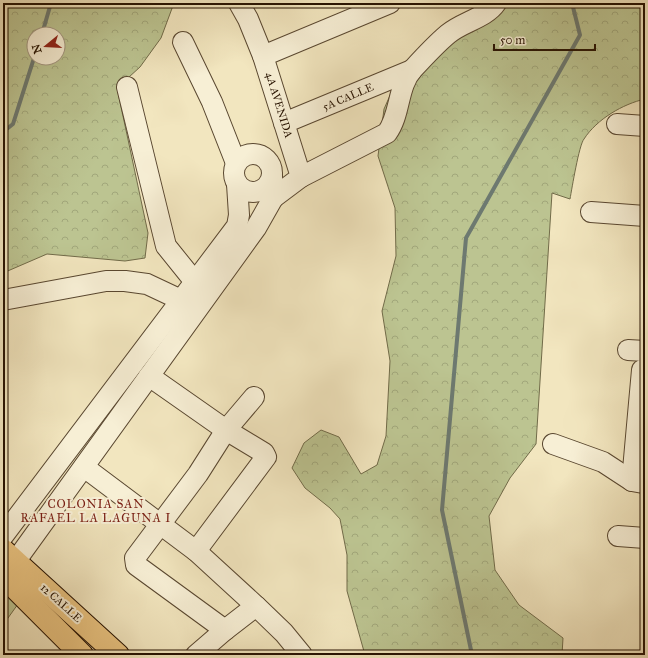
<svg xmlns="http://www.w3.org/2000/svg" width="648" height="658" font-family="'IM FELL Great Primer',serif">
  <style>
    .forest { fill: url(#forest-crowns); stroke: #716b49; fill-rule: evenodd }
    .park { fill: #bcc491; stroke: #716b49 }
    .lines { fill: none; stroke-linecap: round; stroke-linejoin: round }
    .stream { stroke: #6d7970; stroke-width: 4 }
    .minor-casing { stroke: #594730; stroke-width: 22 }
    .major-casing { stroke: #261201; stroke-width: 24 }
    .minor { stroke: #f7efd5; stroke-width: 20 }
    .major { stroke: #e9c380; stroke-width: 22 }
    .labels { text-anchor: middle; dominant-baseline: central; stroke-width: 4; stroke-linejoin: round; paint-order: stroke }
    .street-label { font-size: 11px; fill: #261201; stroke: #f7efd5 }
    .neighbourhood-label { font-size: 12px; letter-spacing: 1px; fill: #7a1f14; stroke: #f7efd5 }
  </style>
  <defs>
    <pattern id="forest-crowns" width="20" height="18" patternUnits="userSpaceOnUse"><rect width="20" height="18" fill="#bcc491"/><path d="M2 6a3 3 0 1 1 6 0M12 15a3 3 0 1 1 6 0" fill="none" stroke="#a1a77b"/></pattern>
  </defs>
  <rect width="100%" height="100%" fill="#f2e6bf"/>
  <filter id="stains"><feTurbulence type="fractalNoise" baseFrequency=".005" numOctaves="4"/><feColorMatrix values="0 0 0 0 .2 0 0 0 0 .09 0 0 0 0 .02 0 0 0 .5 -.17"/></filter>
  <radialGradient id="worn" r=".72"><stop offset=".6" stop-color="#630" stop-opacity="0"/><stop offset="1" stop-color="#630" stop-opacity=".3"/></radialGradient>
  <g class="forest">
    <path d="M3,3H174L161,38L140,67L117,88L148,233L145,258L125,261L47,254L3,273ZM34,34H58V58H34Z"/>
    <path d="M478,3H645V99C623,104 597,119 584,139C579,145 572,188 570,199L552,193L536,444L510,478L489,516L495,570L519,605L563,638L562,655H365L347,591V555L340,519L330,508L305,488L292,468L304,443L321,430L339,437L361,474L377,465L386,436L390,361L382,311L396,256L395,208L378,156L384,109L396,82L466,20Z"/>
  </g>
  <polygon class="park" points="3,589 18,604 3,625"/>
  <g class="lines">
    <g class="stream">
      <polyline points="42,34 51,3"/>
      <polyline points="3,132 13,124 34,58"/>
      <polyline points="472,655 442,510 466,238 580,35 572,3"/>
    </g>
    <defs>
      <g id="minor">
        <polyline points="239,3 248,19 263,56 301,177 273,198"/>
        <polyline points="183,42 212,102 236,163"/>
        <polyline points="263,56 390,3"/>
        <polyline points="127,87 166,246 195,282"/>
        <polyline points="284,123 412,70"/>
        <polyline points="617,124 645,126"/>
        <circle cx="253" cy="173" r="19"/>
        <path d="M301,177L387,133C401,114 397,86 413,69C424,57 436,44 448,34C462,22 486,18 496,3"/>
        <polyline points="591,212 645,216"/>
        <polyline points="3,300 106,281 125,281 147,284 181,300"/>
        <polyline points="628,350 645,351"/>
        <polyline points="149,376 226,430 264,453 266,457 196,551"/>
        <polyline points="553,444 603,462 632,481 643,483"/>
        <polyline points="84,467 196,551 256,606 225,630 196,655"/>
        <polyline points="632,481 642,370"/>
        <polyline points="3,536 237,226 239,215 237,184"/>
        <polyline points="618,536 645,538"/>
        <polyline points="5,573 20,555 256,228 273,198 272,176"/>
        <polyline points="256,606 284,633 302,655"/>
        <polyline points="225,630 136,565 135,558 198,474 226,430 254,397"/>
      </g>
      <g id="major">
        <polyline points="3,550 118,655"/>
        <polyline points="3,576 82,655"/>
      </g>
    </defs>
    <use href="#minor" class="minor-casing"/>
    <use href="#major" class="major-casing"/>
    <use href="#minor" class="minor"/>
    <use href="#major" class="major"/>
  </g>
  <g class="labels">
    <g class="street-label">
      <text transform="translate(348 97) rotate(-23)">5A CALLE</text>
      <text transform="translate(279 105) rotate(73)">4A AVENIDA</text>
      <text transform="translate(61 603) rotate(42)">12 CALLE</text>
    </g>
    <g class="neighbourhood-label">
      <text x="96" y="504">COLONIA SAN<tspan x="96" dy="14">RAFAEL LA LAGUNA I</tspan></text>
    </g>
  </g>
  <rect width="648" height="658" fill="none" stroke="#f2e6bf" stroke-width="16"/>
  <rect x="4" y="4" width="640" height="650" fill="none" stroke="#261201" stroke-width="2"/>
  <rect x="8" y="8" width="632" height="642" fill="none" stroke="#261201"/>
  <g transform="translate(46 46) rotate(252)"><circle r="19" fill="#f7efd5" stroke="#a39780"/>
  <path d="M0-3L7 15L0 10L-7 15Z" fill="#8f2418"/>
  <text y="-6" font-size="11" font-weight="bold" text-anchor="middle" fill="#261201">N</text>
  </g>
  <path d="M494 44v6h101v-6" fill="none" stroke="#261201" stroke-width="2"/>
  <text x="500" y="44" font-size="12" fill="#261201" stroke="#f7efd5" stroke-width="3" paint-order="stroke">50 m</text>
  <rect width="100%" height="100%" filter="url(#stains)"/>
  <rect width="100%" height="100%" fill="url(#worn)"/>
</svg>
